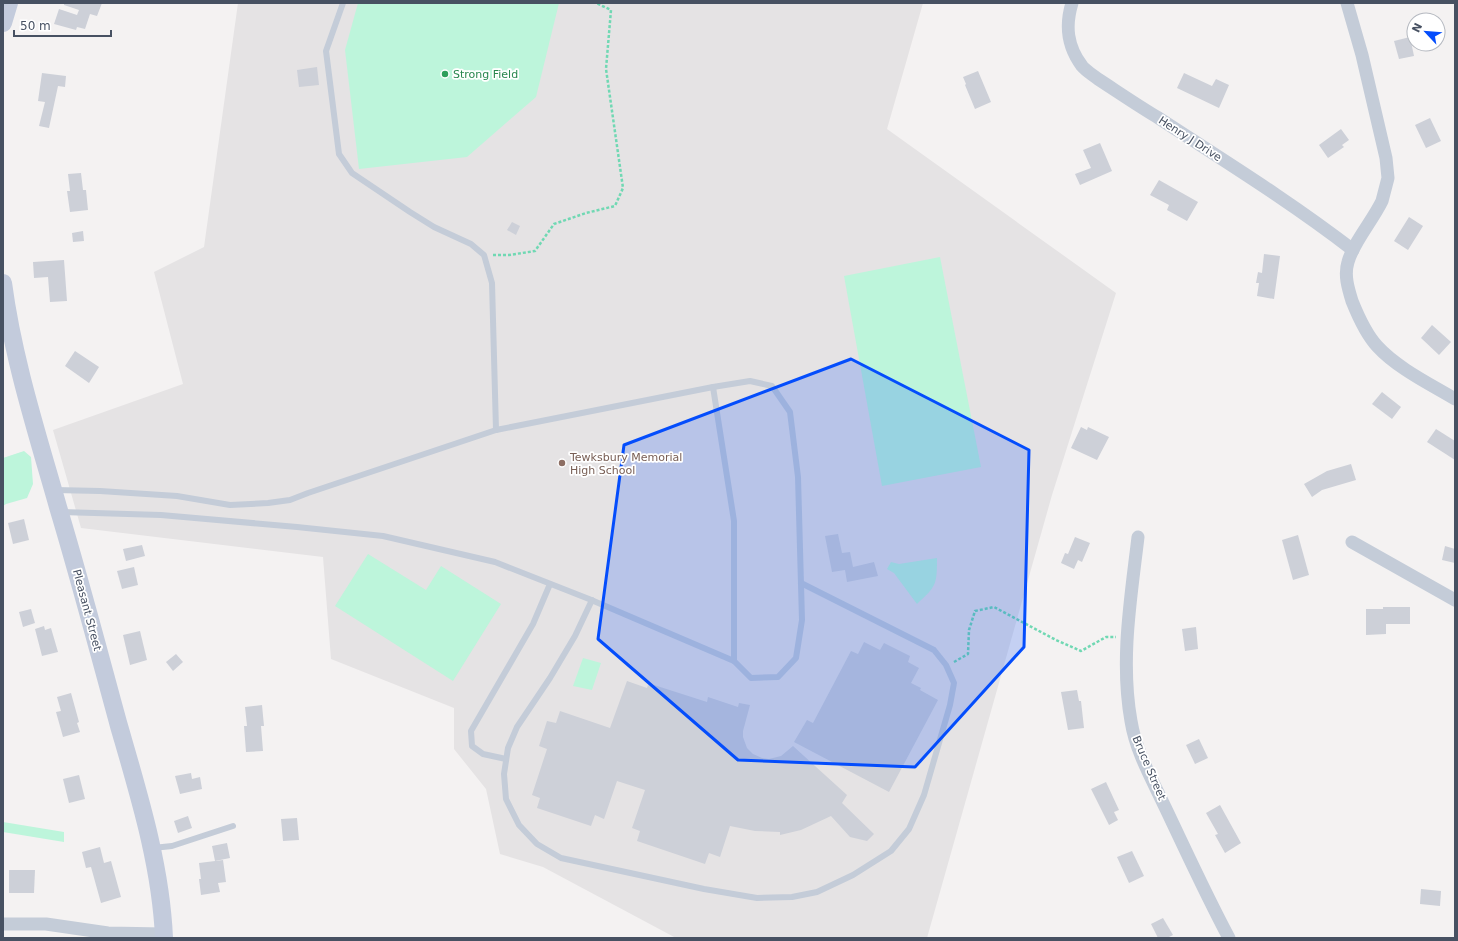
<svg xmlns="http://www.w3.org/2000/svg" width="1458" height="941" font-family="'DejaVu Sans',sans-serif">
  <style>
    .education { fill: #e5e3e4 }
    .green { fill: #bdf5db }
    .building { fill: #cdd0d8 }
    .lines { fill: none; stroke-linecap: round; stroke-linejoin: round }
    .path { stroke: #70d8b3; stroke-width: 2.5; stroke-dasharray: 3 2; stroke-linecap: butt }
    .service { stroke: #c4ccd8; stroke-width: 6 }
    .minor { stroke: #c4ccd8; stroke-width: 13 }
    .secondary { stroke: #c3cbdc; stroke-width: 18 }
    .marked { fill: #044dfc; fill-opacity: 0.2; stroke: #044dfc; stroke-width: 3; stroke-linejoin: round }
    .leisure-dot { fill: #2e9e5b; stroke: #fff; stroke-width: 1.5 }
    .education-dot { fill: #8d6e63; stroke: #fff; stroke-width: 1.5 }
    .labels { text-anchor: middle; dominant-baseline: central; stroke-width: 3.5; stroke-linejoin: round; paint-order: stroke }
    .leisure-label { font-size: 11px; fill: #27864d; stroke: #fff; text-anchor: start }
    .street-label { font-size: 11px; fill: #475162; stroke: #fff }
    .education-label { font-size: 11px; fill: #785e54; stroke: #fff; text-anchor: start }
  </style>
  <rect width="100%" height="100%" fill="#f4f2f2"/>
  <polygon class="education" points="238,3 923,3 887,129 1116,293 1052,495 927,938 676,938 543,867 500,854 486,789 454,749 454,708 331,659 323,557 81,528 53,430 183,384 154,272 204,247"/>
  <g class="green">
    <polygon points="358,3 559,3 536,97 467,157 359,169 345,50"/>
    <polygon points="940,257 981,467 882,486 844,276"/>
    <polygon points="24,451 31,457 33,484 27,498 6,504 3,506 3,458"/>
    <polygon points="368,554 426,590 441,566 501,604 453,681 335,606"/>
    <path d="M937,558C937,586 936,586 917,604L894,573L887,569L891,562L899,564Z"/>
    <polygon points="583,658 601,663 592,690 573,686"/>
    <polygon points="3,822 64,832 64,842 3,832"/>
  </g>
  <g class="building">
    <polygon points="64,3 102,3 97,16 90,14 85,29 77,27 76,30 54,24 59,9 77,15 79,10 64,5"/>
    <polygon points="1410,37 1414,56 1399,59 1394,41"/>
    <polygon points="317,67 319,85 299,87 297,70"/>
    <polygon points="978,71 991,102 975,109 965,85 966,84 963,77"/>
    <polygon points="42,73 66,76 65,87 58,86 49,128 39,126 45,102 38,101"/>
    <polygon points="1184,73 1212,86 1216,79 1229,85 1219,108 1177,88"/>
    <polygon points="1430,118 1441,141 1426,148 1415,125"/>
    <polygon points="1341,129 1349,140 1342,145 1344,147 1328,158 1319,145"/>
    <polygon points="1100,143 1112,171 1080,185 1075,174 1091,168 1083,150"/>
    <polygon points="81,173 83,190 86,190 88,210 70,212 67,191 70,191 68,174"/>
    <polygon points="1159,180 1198,202 1187,221 1167,210 1169,205 1150,195"/>
    <polygon points="1409,217 1423,226 1408,250 1394,241"/>
    <polygon points="512,222 520,226 516,235 507,230"/>
    <polygon points="83,231 84,241 73,242 72,233"/>
    <polygon points="1264,254 1280,256 1274,299 1257,296 1259,283 1256,283 1258,272 1262,273"/>
    <polygon points="64,260 67,301 50,302 48,277 34,278 33,262"/>
    <polygon points="1432,325 1451,342 1439,355 1421,338"/>
    <polygon points="75,351 99,367 89,383 65,366"/>
    <polygon points="1382,392 1401,407 1392,419 1372,404"/>
    <polygon points="1081,427 1087,430 1088,427 1109,437 1097,460 1071,448"/>
    <polygon points="1436,429 1455,441 1455,460 1427,442"/>
    <polygon points="1351,464 1356,480 1322,490 1312,497 1304,484 1327,471"/>
    <polygon points="24,519 29,540 13,544 8,523"/>
    <polygon points="838,534 842,553 850,552 853,567 874,562 878,576 847,582 845,570 832,572 825,536"/>
    <polygon points="1298,535 1309,575 1293,580 1282,540"/>
    <polygon points="1075,537 1090,543 1082,562 1078,560 1074,569 1061,563 1065,553 1068,554"/>
    <polygon points="142,545 145,556 126,561 123,549"/>
    <polygon points="1445,546 1455,549 1455,563 1442,560"/>
    <polygon points="134,567 138,585 122,589 117,571"/>
    <polygon points="1383,607 1410,607 1410,624 1386,624 1386,634 1366,635 1366,609 1383,609"/>
    <polygon points="31,609 35,623 23,627 19,612"/>
    <polygon points="44,626 45,630 51,628 58,652 42,656 35,629"/>
    <polygon points="1196,627 1198,649 1185,651 1182,629"/>
    <polygon points="140,631 147,660 130,665 123,635"/>
    <polygon points="864,642 880,650 884,643 910,656 908,662 919,668 911,683 921,688 920,690 938,700 889,792 794,742 807,720 813,723 851,651 858,654"/>
    <polygon points="176,654 183,662 173,671 166,662"/>
    <polygon points="627,681 647,688 648,685 653,687 654,685 707,702 708,697 738,707 739,703 750,705 743,731 743,737 747,748 753,754 762,758 769,759 781,756 793,746 847,795 842,803 874,834 867,841 850,837 831,816 801,830 780,835 780,832 755,831 730,826 720,857 709,853 705,864 637,841 640,831 632,828 645,790 617,781 604,819 595,815 591,826 537,808 540,798 532,795 547,749 539,746 547,721 556,723 560,711 610,728"/>
    <polygon points="1077,690 1079,701 1081,701 1084,728 1068,730 1061,692"/>
    <polygon points="71,693 79,722 77,723 80,732 63,737 56,712 61,711 57,697"/>
    <polygon points="262,705 264,726 261,726 263,751 246,752 244,726 247,726 245,707"/>
    <polygon points="1199,739 1208,758 1195,764 1186,745"/>
    <polygon points="191,773 192,779 200,777 202,789 180,794 175,776"/>
    <polygon points="79,775 85,799 69,803 63,779"/>
    <polygon points="1106,782 1119,810 1114,812 1118,820 1109,825 1091,789"/>
    <polygon points="1220,805 1241,843 1225,853 1215,835 1218,834 1206,813"/>
    <polygon points="188,816 192,828 178,833 174,821"/>
    <polygon points="297,818 299,840 283,841 281,819"/>
    <polygon points="227,843 230,858 215,861 212,846"/>
    <polygon points="100,847 104,863 111,861 121,897 101,903 91,867 86,868 82,852"/>
    <polygon points="1132,851 1144,876 1129,883 1117,857"/>
    <polygon points="223,860 226,882 218,883 220,892 201,895 199,879 201,879 199,863"/>
    <polygon points="9,870 35,870 34,893 9,893"/>
    <polygon points="1421,889 1441,891 1440,906 1420,904"/>
    <polygon points="1163,918 1173,935 1167,938 1158,938 1151,924"/>
  </g>
  <g class="lines">
    <g class="path">
      <polyline points="493,255 509,255 535,251 554,224 586,213 615,206 623,188 606,69 611,10 596,3"/>
      <polyline points="954,662 968,654 969,630 975,611 994,607 1056,640 1081,651 1106,637 1116,637"/>
    </g>
    <g class="service">
      <polyline points="343,3 326,51 339,154 352,173 410,212 434,227 471,244 484,255 492,283 496,430"/>
      <polyline points="713,387 750,381 772,386 790,412 798,477 802,620 796,658 778,677 751,678 734,661"/>
      <polyline points="55,490 100,491 177,496 230,505 268,503 290,500 308,493 496,430 713,387 734,521 734,661 589,599 495,562 383,536 297,527 161,515 61,512"/>
      <polyline points="592,600 575,636 550,678 517,727 508,748 504,774 506,799 519,825 537,844 561,858 704,889 757,898 792,897 817,892 853,875 891,851 909,829 924,795 950,705 954,683 946,665 934,650 801,583"/>
      <polyline points="506,759 483,754 472,746 471,731 533,624 550,584"/>
      <polyline points="153,848 172,846 233,826"/>
    </g>
    <g class="minor">
      <path d="M1072,3C1065,26 1067,46 1082,66C1086,71 1093,75 1098,79C1118,92 1137,105 1157,117C1223,160 1291,202 1353,250"/>
      <path d="M1347,3L1362,55L1386,158L1388,178L1382,201C1373,220 1353,243 1348,262C1344,275 1348,288 1352,301C1358,316 1366,334 1377,346C1397,368 1430,384 1455,399"/>
      <path d="M1138,537C1131,597 1120,660 1131,721C1136,752 1152,779 1165,807C1186,851 1206,895 1229,938"/>
      <polyline points="1352,542 1455,600"/>
      <polyline points="3,924 46,924 108,933 164,934"/>
    </g>
    <g class="secondary">
      <polyline points="3,23 9,3"/>
      <path d="M3,283C13,359 37,433 58,507C80,580 99,653 119,726C139,795 161,866 164,938"/>
    </g>
  </g>
  <path class="marked" d="M851,359L1029,450L1024,647L915,767L738,760L598,639L624,445Z"/>
  <circle class="leisure-dot" cx="445" cy="74" r="4"/>
  <circle class="education-dot" cx="562" cy="463" r="4"/>
  <g class="labels">
    <g class="leisure-label">
      <text x="453" y="74">Strong Field</text>
    </g>
    <g class="street-label">
      <text transform="translate(1190 139) rotate(33)">Henry J Drive</text>
      <text transform="translate(87 610) rotate(75)">Pleasant Street</text>
      <text transform="translate(1149 768) rotate(67)">Bruce Street</text>
    </g>
    <g class="education-label">
      <text x="570" y="457">Tewksbury Memorial<tspan x="570" dy="13">High School</tspan></text>
    </g>
  </g>
  <rect width="1458" height="941" fill="none" stroke="#475162" stroke-width="8"/>
  <g transform="translate(1426 32) rotate(296)"><circle r="19" fill="#ffffff" stroke="#b5b9c0"/>
  <path d="M0-3L7 15L0 10L-7 15Z" fill="#044dfc"/>
  <text y="-6" font-size="11" font-weight="bold" text-anchor="middle" fill="#475162">N</text>
  </g>
  <path d="M14 30v6h97v-6" fill="none" stroke="#475162" stroke-width="2"/>
  <text x="20" y="30" font-size="12" fill="#475162" stroke="#ffffff" stroke-width="3" paint-order="stroke">50 m</text>
</svg>
